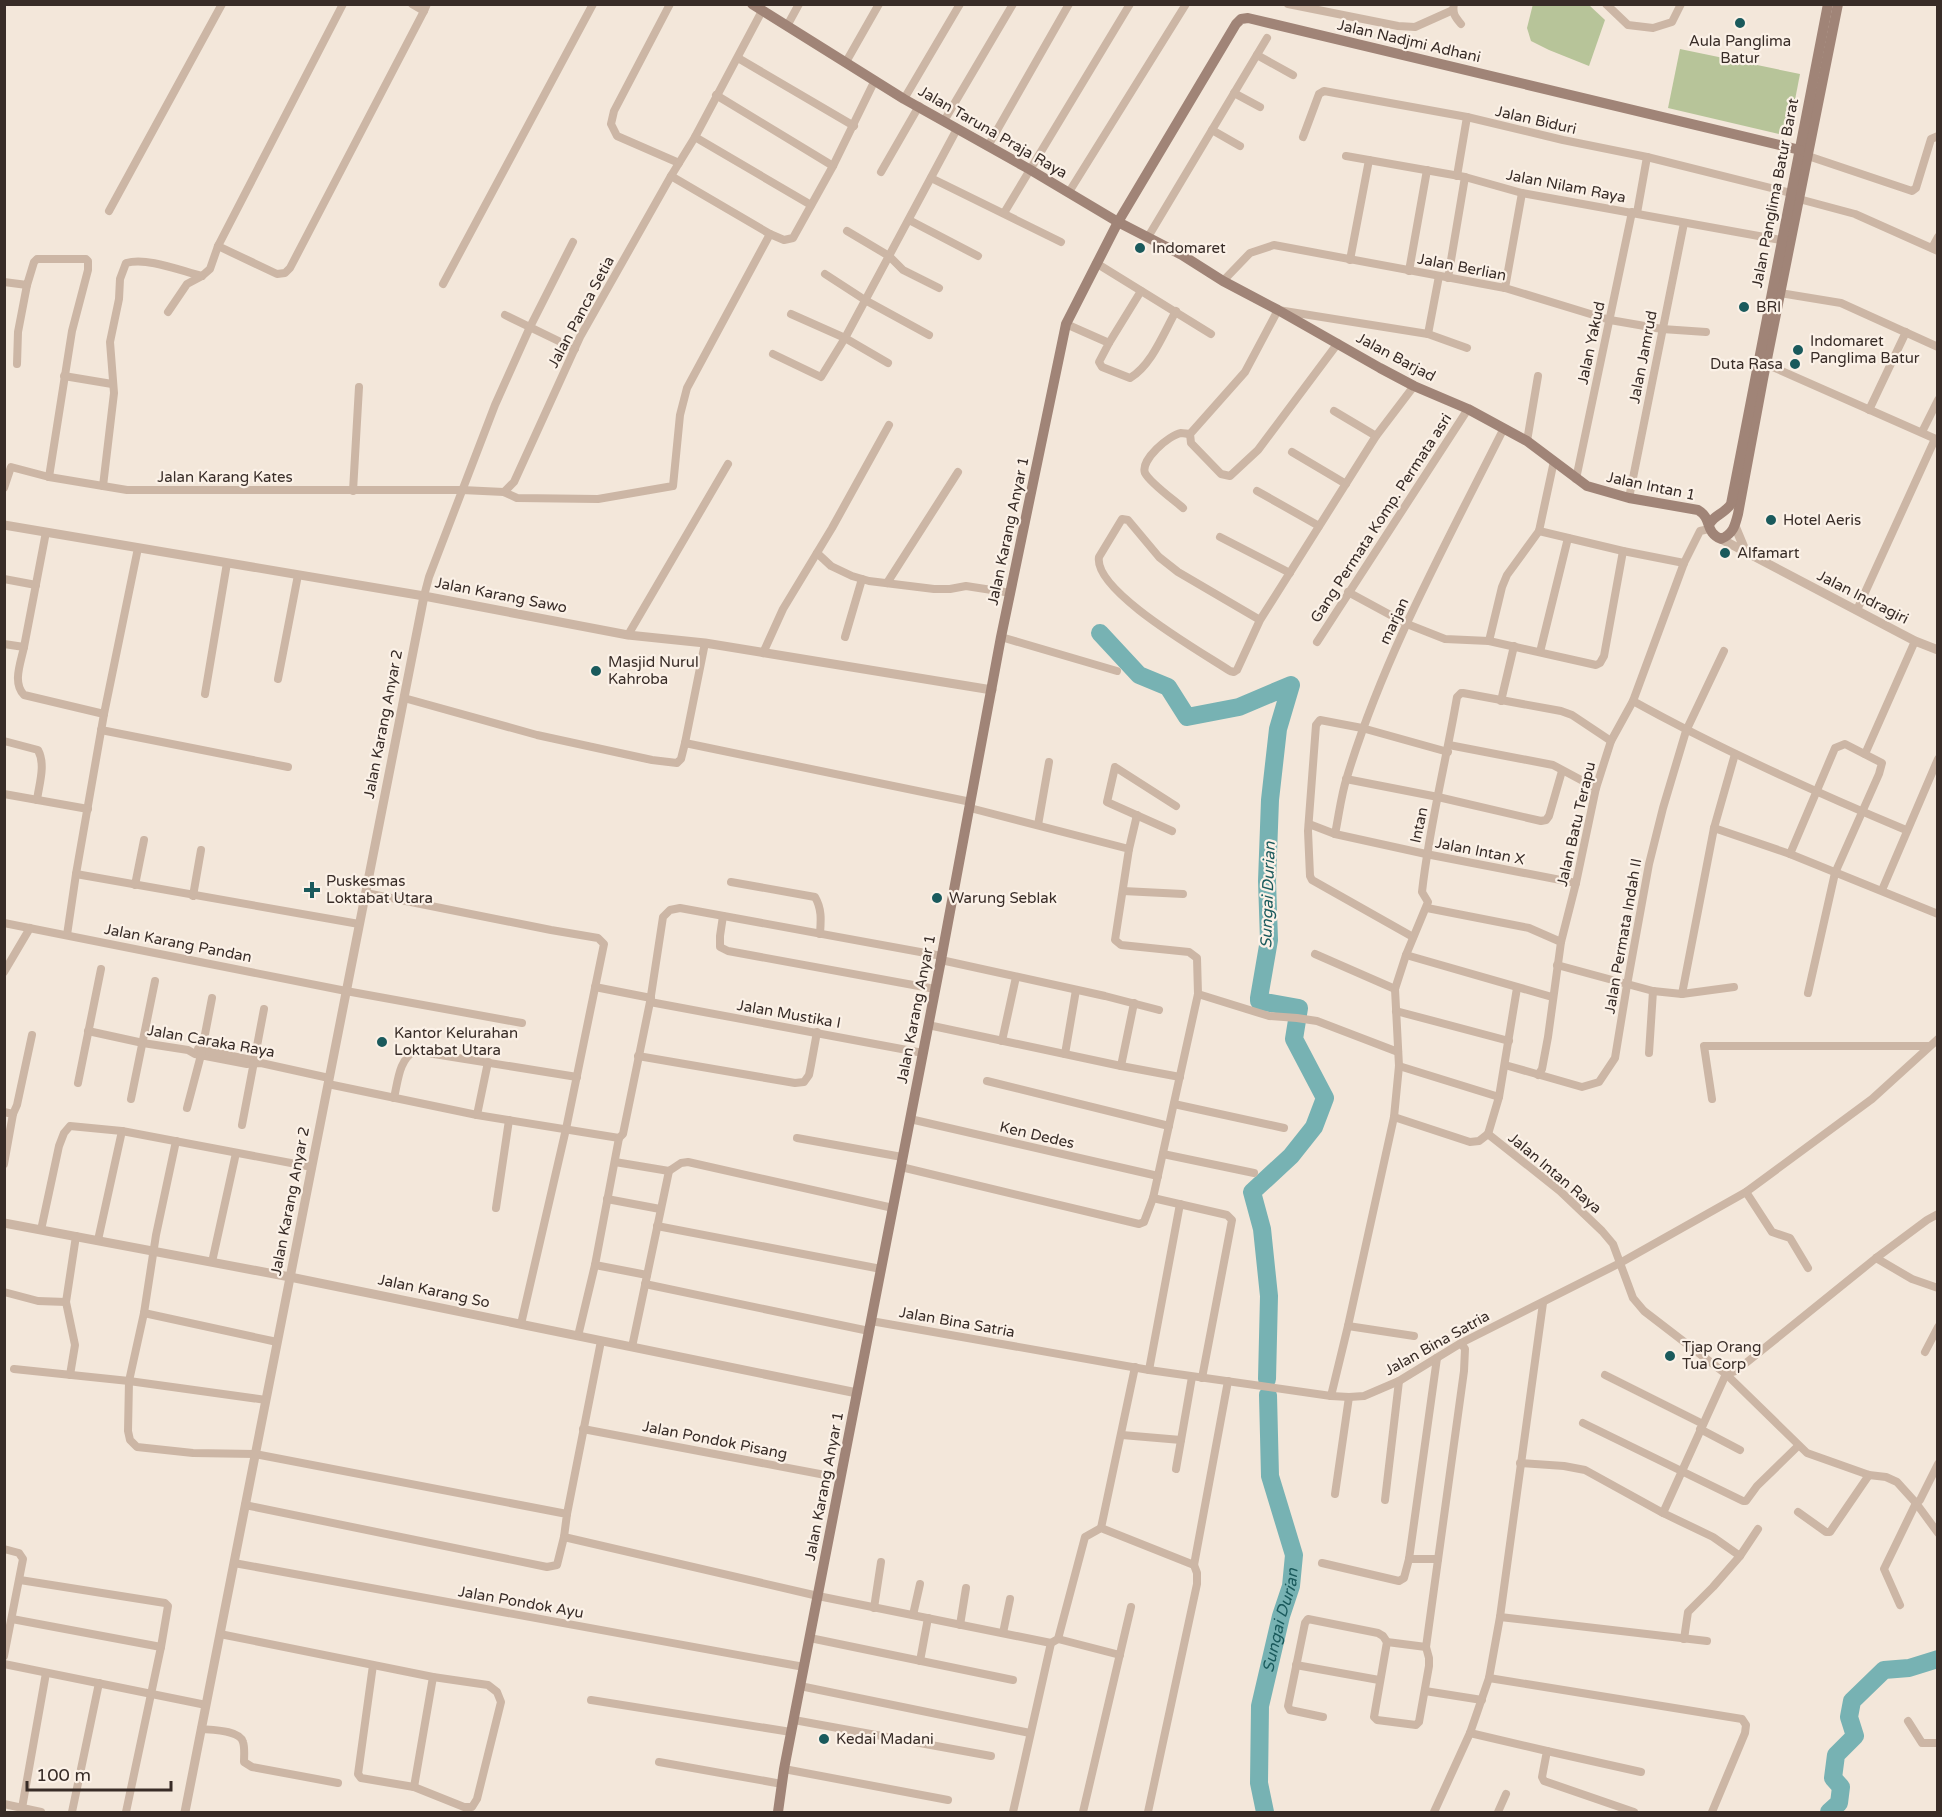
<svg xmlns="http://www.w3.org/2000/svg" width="1942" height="1817" font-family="'Varela Round',sans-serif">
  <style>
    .green { fill: #b7c499 }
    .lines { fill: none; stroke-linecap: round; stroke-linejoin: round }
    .river { stroke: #77b2b3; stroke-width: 18 }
    .minor { stroke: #ccb6a5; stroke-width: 8 }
    .tertiary { stroke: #ccb6a5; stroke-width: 9 }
    .secondary { stroke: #a08477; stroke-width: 10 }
    .poi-dot { fill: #1a5a5c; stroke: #fbf1e7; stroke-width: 2 }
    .labels { text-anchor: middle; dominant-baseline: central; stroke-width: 4.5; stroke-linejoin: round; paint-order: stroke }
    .street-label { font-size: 15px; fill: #382c27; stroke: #fbf1e7 }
    .poi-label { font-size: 15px; fill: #382c27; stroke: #fbf1e7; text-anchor: start }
    .water-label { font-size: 16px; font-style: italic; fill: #1a5a5c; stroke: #fbf1e7 }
  </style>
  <rect width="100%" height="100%" fill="#f3e7da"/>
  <g class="green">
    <polygon points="1533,4 1589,5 1605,20 1589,66 1549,50 1531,41 1527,28"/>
    <polygon points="1680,49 1800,74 1788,136 1668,108"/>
  </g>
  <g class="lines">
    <g class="river">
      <polyline points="1100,633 1139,675 1168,687 1187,717 1239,707 1291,685 1278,729 1270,800 1267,881 1269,940 1259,998 1259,1001 1299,1008 1294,1039 1325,1098 1314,1127 1291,1156 1252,1192 1262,1229 1269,1296 1267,1379"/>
      <path id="s1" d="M1265,1812L1259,1783L1260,1706L1281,1616L1291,1586L1294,1555L1270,1476L1268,1395"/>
      <polyline points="1829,1812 1839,1803 1841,1787 1833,1778 1836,1755 1855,1736 1849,1717 1852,1701 1884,1670 1909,1668 1938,1659"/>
    </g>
    <g class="minor">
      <polyline points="412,4 424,11 427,4"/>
      <polyline points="670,4 614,111 611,124 617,136 679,163"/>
      <polyline points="1288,4 1398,26 1415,27 1453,10"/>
      <path d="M1454,4C1452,13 1455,17 1461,24"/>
      <polyline points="1606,4 1628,25 1653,28 1672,22 1681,4"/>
      <polyline points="787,26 799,4"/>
      <polyline points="1257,55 1293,75"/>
      <polyline points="738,58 854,126"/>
      <polyline points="846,62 879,4"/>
      <polyline points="1234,93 1260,107"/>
      <polyline points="716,95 833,166"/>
      <polyline points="904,99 960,4"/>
      <polyline points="944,121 1013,4"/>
      <polyline points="1212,130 1240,146"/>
      <polyline points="695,137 811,205"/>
      <polyline points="1303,137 1319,94 1324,91 1467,117 1563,140 1647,157 1791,193"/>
      <polyline points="988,146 1069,4"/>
      <polyline points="1346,156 1465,177 1522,193 1781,240"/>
      <polyline points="1808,156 1912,191 1916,188 1931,139 1938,136"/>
      <polyline points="881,172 919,106"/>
      <polyline points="671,176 770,234"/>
      <polyline points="1457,176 1467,117"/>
      <polyline points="931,178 1061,242"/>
      <polyline points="1069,192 1186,4"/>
      <polyline points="1799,199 1855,214 1938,251"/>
      <polyline points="109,211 222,4"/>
      <polyline points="1004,213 1130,4"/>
      <polyline points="1637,213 1647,157"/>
      <polyline points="909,220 978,256"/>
      <polyline points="847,231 889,256 903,270 939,288"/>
      <polyline points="1148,237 1267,38"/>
      <polyline points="218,246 277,274 285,273 290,268 424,11"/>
      <polyline points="1932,248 1938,237"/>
      <polyline points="1350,260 1369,160"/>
      <polyline points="1096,263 1211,334"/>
      <polyline points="1409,271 1427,170"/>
      <polyline points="825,274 865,300 929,335"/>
      <polyline points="1448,278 1465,177"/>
      <polyline points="1223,281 1250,253 1274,245 1505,288 1610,320 1662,329 1706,332"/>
      <polyline points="4,282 27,285 34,262 37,259 86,259 88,261 88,270 72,331 49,477"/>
      <polyline points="443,284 593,4"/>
      <polyline points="1505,288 1522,193"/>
      <polyline points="1780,293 1841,303 1938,347"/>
      <polyline points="168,312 187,284 202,276 210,269 218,246 343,4"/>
      <polyline points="791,314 845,338 888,363"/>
      <polyline points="505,315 575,349"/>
      <path d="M1066,324L1109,343L1099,362L1102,367L1130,378C1152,365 1164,332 1176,311"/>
      <polyline points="1428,334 1439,276"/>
      <polyline points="1109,343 1141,291"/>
      <polyline points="1338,343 1258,450 1230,476 1221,474 1191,443 1190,434 1245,372 1278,310 1428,334 1467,348"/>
      <polyline points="773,354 821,377 845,338 957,129"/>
      <polyline points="17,364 18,332 27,285"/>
      <polyline points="1766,364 1938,440"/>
      <polyline points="64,376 112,384"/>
      <polyline points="1869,410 1906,332"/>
      <polyline points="1334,411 1376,436"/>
      <polyline points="1922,432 1938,400"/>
      <polyline points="1527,441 1538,376"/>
      <polyline points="1292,452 1346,484"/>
      <polyline points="1576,479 1632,212"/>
      <path d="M103,486L114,393L110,342L119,299L120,279L126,263C148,257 181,271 202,276"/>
      <polyline points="4,488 11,467 49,477 127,490 462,490 504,492 517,498 598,499 673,486 680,415 687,388 770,234 784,240 793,238 833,166 875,80"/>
      <polyline points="353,491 359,387"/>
      <polyline points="1257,491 1319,526"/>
      <polyline points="504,492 514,482 580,337 671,176 695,137 762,11"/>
      <polyline points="1629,498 1684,223"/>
      <path d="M1183,508C1174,500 1150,483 1145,473C1140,460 1169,435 1181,433C1184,433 1187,434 1190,434"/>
      <polyline points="1539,531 1623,551 1684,563"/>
      <polyline points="1220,537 1290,573"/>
      <polyline points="817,553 831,566 852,576 869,581 934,589 950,589 966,586 1011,593"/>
      <polyline points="4,579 36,585"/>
      <polyline points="887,583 958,472"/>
      <polyline points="1348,592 1407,624 1445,639 1489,641 1596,665 1600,663 1604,656 1623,551"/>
      <polyline points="424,596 429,577 495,405 530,327 573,242"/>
      <polyline points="1857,610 1935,439"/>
      <path d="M1260,620L1178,572L1159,557L1128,520L1122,519L1099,557C1093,591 1203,653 1230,671L1234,672L1237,670L1260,620L1376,436L1414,386"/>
      <polyline points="628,635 728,464"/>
      <polyline points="845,637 862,579"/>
      <polyline points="1001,637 1117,671"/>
      <polyline points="1489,641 1502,587 1507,575 1539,531 1554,461"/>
      <polyline points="1317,642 1468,409"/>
      <path d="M4,644L24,647C21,662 12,683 24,695L104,714L76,874L67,935"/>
      <polyline points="24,647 46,532"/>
      <polyline points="1540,652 1568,538"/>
      <polyline points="763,653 783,609 832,528 889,425"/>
      <polyline points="278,679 298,575"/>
      <polyline points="205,694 227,563"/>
      <polyline points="404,698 537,735 652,760 677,763 681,759 685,743 705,643"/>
      <polyline points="1501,701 1514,646"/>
      <path d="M1633,701C1721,750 1813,791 1906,830"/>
      <polyline points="104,714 138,548"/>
      <polyline points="101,730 288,767"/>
      <path d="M4,741L38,750C46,765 39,784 37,800"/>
      <polyline points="685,743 971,802"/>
      <polyline points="1449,745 1553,765 1596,788"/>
      <polyline points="1865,754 1915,641"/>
      <polyline points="1346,779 1438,797 1541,821 1546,820 1549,816 1562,771"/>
      <polyline points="4,794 88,809"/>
      <polyline points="1309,824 1335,834 1426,854 1576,883"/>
      <polyline points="1038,825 1049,762"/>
      <polyline points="1714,828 1735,754"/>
      <polyline points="1172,831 1107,802 1115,767 1176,806"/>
      <path d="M1335,834C1339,815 1341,795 1347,777C1384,655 1447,542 1504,428"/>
      <polyline points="1129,849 1137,815"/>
      <polyline points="1790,854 1835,748 1845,744 1882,763 1879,774 1835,873 1808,993"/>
      <polyline points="76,874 359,924"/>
      <path d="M731,882L815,897C822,909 821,920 820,934"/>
      <polyline points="135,885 144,840"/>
      <polyline points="1882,890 1938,759"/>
      <polyline points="1123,891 1183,894"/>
      <polyline points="366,893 551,930 598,938 604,944 566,1129 521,1324"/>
      <polyline points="193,896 201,850"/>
      <polyline points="1427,908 1529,928 1561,942"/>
      <polyline points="723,916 720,936 720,947 728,951 935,989"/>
      <polyline points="4,923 346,991 522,1023"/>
      <polyline points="1413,937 1312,880 1310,876 1308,831 1316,725 1320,720 1362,728 1448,752"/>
      <polyline points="1315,954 1395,989"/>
      <polyline points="1406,955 1552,997"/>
      <polyline points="941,960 1105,996 1159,1010"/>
      <polyline points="1557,965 1653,991 1682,994 1714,828 1790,854 1938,914"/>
      <polyline points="4,972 30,928"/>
      <polyline points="595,987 651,998"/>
      <polyline points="1198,994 1269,1016 1297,1018 1317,1021 1398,1052"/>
      <polyline points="1682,994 1734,987"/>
      <polyline points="650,1002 923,1053"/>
      <polyline points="1396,1011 1509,1041"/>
      <polyline points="928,1025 1121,1066 1180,1077"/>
      <polyline points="88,1031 143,1043 188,1050 195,1054 247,1064 261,1063 329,1078"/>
      <polyline points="1002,1041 1016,977"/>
      <polyline points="198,1049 257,1061"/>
      <polyline points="1649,1053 1653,991"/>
      <polyline points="1065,1054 1076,990"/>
      <polyline points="638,1056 795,1083 804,1082 809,1075 811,1065 817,1032"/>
      <polyline points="1505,1065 1582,1087 1599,1082 1615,1058 1627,985 1649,864 1663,808 1686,731 1724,651"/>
      <polyline points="1121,1066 1134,1003"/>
      <polyline points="1399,1066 1499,1097"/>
      <polyline points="1538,1075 1542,1069 1548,1037 1561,942 1576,883 1596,788 1611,741 1633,701 1684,563 1700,531 1709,529"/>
      <polyline points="987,1081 1169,1126"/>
      <polyline points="78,1083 101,969"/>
      <polyline points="328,1084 477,1115 619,1138"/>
      <path d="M394,1098C398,1081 399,1059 415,1051L577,1077"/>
      <polyline points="131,1099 155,981"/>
      <polyline points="1712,1099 1704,1046 1929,1046"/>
      <polyline points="1174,1104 1284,1128"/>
      <polyline points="187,1108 201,1055 212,998"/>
      <polyline points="4,1112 13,1114 17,1105 32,1035"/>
      <polyline points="477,1115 488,1062"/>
      <polyline points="1394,1117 1470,1142 1479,1141 1488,1134"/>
      <polyline points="910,1119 1158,1176"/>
      <polyline points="242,1125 264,1009"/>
      <polyline points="1488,1134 1560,1191 1602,1231 1613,1244 1633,1298 1644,1311 1726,1374 1807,1453 1869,1475 1886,1477 1897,1482 1916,1503 1938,1533"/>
      <polyline points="1488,1134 1499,1097 1517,988"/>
      <polyline points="797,1138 902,1157"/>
      <polyline points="176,1141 156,1235 144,1313 129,1381 128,1431 130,1440 137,1447 193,1453 255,1454 567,1514 564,1537 557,1565 547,1567 245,1505"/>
      <polyline points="1163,1154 1254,1173"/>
      <polyline points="615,1162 669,1171 681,1163 688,1162 893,1208"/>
      <polyline points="4,1164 13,1114"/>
      <polyline points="901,1167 1139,1224 1144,1222 1153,1198 1198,994 1197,958 1189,952 1121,945 1115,940 1129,849 970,808"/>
      <polyline points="1746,1192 1772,1232 1790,1238 1808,1268"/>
      <polyline points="1153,1198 1227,1215 1232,1220 1202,1378"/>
      <polyline points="607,1199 660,1209"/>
      <polyline points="496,1208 509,1120"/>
      <polyline points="657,1226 881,1269"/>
      <polyline points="41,1230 59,1146 64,1133 70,1126 122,1131 312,1167"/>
      <polyline points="98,1240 122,1131"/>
      <polyline points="1876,1258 1912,1279 1938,1288"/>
      <polyline points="212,1262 236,1153"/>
      <polyline points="595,1265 619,1138 623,1134 650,1002 663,917 670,910 680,908 942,956"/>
      <polyline points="645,1284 869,1331"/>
      <polyline points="4,1292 38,1301 66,1302 76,1236"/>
      <polyline points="66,1302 75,1345 70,1375"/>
      <polyline points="144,1313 277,1342"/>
      <polyline points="871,1321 1149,1370 1331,1396 1349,1397 1364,1396 1399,1381 1461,1343 1620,1263 1746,1192 1872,1099 1938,1039"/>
      <polyline points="1348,1326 1414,1336"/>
      <polyline points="578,1336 595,1265 647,1275"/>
      <polyline points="632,1347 669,1171"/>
      <polyline points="1925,1352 1938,1327"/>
      <polyline points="14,1369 129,1381 266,1400"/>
      <polyline points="1149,1370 1180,1204"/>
      <polyline points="1605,1375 1703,1424"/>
      <path d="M1331,1396L1348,1326L1394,1117L1399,1066L1395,989L1406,955L1428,902L1422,892C1429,827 1446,762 1457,697L1461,693H1463L1561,711L1572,715L1611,741"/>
      <polyline points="1583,1423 1743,1501 1746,1501 1757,1486 1798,1446"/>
      <polyline points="583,1429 841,1478"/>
      <polyline points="1700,1429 1740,1450"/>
      <polyline points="1122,1435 1181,1440"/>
      <polyline points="1520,1463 1564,1466 1585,1470 1663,1513 1726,1374 1736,1371 1876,1258 1927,1220 1938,1214"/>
      <polyline points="1176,1469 1192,1377"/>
      <polyline points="1335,1494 1349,1397"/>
      <polyline points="1385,1500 1399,1381"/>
      <polyline points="1798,1512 1826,1532 1830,1532 1869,1475"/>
      <polyline points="1663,1513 1713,1537 1740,1556"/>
      <polyline points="567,1514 601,1341"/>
      <polyline points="1101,1528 1135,1367"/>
      <polyline points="564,1537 818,1596 1051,1643"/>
      <polyline points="4,1549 19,1553 23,1559 4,1656"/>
      <polyline points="1409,1559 1438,1559"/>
      <polyline points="234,1563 804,1667"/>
      <polyline points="1322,1563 1399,1581 1404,1578 1409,1559 1437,1358"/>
      <polyline points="20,1580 165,1603 168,1606 161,1647 126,1812"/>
      <polyline points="1900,1605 1884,1569 1916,1503 1920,1500 1938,1464"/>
      <polyline points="874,1608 881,1562"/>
      <polyline points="913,1615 920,1584"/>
      <polyline points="1500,1617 1707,1641"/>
      <polyline points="12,1619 161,1647"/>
      <polyline points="960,1625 966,1588"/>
      <polyline points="1003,1633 1010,1599"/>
      <polyline points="220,1634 433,1677 488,1685 497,1692 501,1702 477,1799 472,1807 464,1807 414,1787 361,1778 358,1774 373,1665"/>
      <polyline points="810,1638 1013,1680"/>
      <polyline points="1058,1639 1120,1655"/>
      <polyline points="1684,1639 1688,1612 1713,1587 1740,1556 1758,1529"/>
      <polyline points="1387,1642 1374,1717 1377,1720 1416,1725 1419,1722 1429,1666 1429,1658 1426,1647 1464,1371 1465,1349 1461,1343"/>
      <polyline points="920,1661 928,1618"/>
      <polyline points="4,1664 206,1705"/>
      <polyline points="1296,1665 1379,1680"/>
      <polyline points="1489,1678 1742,1719 1746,1725 1745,1733 1712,1812"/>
      <polyline points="800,1686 1030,1733"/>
      <polyline points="1425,1691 1482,1700"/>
      <polyline points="591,1700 791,1732"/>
      <polyline points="1323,1717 1290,1710 1288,1706 1305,1623 1308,1619 1378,1633 1383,1636 1387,1642 1426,1647"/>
      <polyline points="794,1720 991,1756"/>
      <polyline points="1908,1721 1922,1743 1938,1743"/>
      <path d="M201,1729C212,1730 240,1730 243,1742C245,1748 244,1756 244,1762L252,1767L338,1783"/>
      <polyline points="1470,1733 1547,1751 1542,1777 1544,1781 1634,1812"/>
      <polyline points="1547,1751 1641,1772"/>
      <polyline points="659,1762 782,1784"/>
      <polyline points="784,1769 948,1800"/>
      <polyline points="414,1787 433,1677"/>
      <polyline points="4,1804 41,1812"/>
      <polyline points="22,1808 46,1673"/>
      <polyline points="72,1812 99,1683"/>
      <polyline points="1013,1812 1051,1643 1058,1639 1085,1537 1101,1528 1194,1565"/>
      <polyline points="1083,1812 1131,1607"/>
      <polyline points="1148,1812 1197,1584 1197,1573 1194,1565 1228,1381"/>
      <polyline points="1434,1812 1470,1733 1489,1678 1500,1617 1543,1303"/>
      <polyline points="1498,1812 1506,1794"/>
    </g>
    <g class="tertiary">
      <polyline points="4,525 424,596 628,635 705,643 992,690"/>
      <polyline points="1735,526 1745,550"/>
      <polyline points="1721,539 1915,641 1938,650"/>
      <polyline points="4,1223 290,1277 857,1393"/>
      <polyline points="185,1812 424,596"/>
    </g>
    <g class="secondary">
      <path d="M752,4L904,99L1029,169L1118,222L1182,255L1223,281L1278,310L1380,368L1414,386L1468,409L1527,441L1587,486L1629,498L1698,510C1713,519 1704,532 1721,539C1733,534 1735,526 1738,514L1763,379L1838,4"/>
      <path d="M1710,523C1715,515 1725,513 1731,504L1828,4"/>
      <polyline points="778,1812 784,1769 941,960 1001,637 1066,324 1118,222 1236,24 1241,19 1248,18 1800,150"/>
    </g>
  </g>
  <g class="poi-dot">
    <circle cx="1740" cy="23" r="6"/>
    <circle cx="1140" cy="248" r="6"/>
    <circle cx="1744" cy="307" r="6"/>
    <circle cx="1798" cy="350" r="6"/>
    <circle cx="1795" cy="364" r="6"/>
    <circle cx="1771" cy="520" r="6"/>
    <circle cx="1725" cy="553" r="6"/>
    <circle cx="596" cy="671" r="6"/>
    <path d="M309 881h6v6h6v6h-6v6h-6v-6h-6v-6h6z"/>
    <circle cx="937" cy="898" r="6"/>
    <circle cx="382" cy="1042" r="6"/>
    <circle cx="1670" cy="1356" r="6"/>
    <circle cx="824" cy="1739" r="6"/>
  </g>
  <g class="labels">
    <g class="street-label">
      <text transform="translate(1409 41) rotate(13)">Jalan Nadjmi Adhani</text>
      <text transform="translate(1536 120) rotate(13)">Jalan Biduri</text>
      <text transform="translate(993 132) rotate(30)">Jalan Taruna Praja Raya</text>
      <text transform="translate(1566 186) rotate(11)">Jalan Nilam Raya</text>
      <text transform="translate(1775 193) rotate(-79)">Jalan Panglima Batur Barat</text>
      <text transform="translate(1462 267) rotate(11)">Jalan Berlian</text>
      <text transform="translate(581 312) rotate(-62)">Jalan Panca Setia</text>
      <text transform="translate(1591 343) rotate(-78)">Jalan Yakud</text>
      <text transform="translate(1396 357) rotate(28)">Jalan Barjad</text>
      <text transform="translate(1643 357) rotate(-79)">Jalan Jamrud</text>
      <text x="225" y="477">Jalan Karang Kates</text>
      <text transform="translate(1651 486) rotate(12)">Jalan Intan 1</text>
      <text transform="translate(1381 518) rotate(-57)">Gang Permata Komp. Permata asri</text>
      <text transform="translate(1008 531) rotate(-78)">Jalan Karang Anyar 1</text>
      <text transform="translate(501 595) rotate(11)">Jalan Karang Sawo</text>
      <text transform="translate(1863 597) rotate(27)">Jalan Indragiri</text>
      <text transform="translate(1394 621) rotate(-65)">marjan</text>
      <text transform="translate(383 724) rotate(-79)">Jalan Karang Anyar 2</text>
      <text transform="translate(1576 824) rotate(-77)">Jalan Batu Terapu</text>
      <text transform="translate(1419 825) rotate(-78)">Intan</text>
      <text transform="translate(1480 851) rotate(11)">Jalan Intan X</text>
      <text transform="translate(1623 936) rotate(-80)">Jalan Permata Indah II</text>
      <text transform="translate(178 943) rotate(11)">Jalan Karang Pandan</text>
      <text transform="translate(916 1009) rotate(-79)">Jalan Karang Anyar 1</text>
      <text transform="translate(789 1014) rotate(10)">Jalan Mustika I</text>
      <text transform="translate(211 1041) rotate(10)">Jalan Caraka Raya</text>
      <text transform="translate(1037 1135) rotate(13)">Ken Dedes</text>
      <text transform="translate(1555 1173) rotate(40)">Jalan Intan Raya</text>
      <text transform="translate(290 1201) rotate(-79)">Jalan Karang Anyar 2</text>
      <text transform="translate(434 1291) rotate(12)">Jalan Karang So</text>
      <text transform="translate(957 1322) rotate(10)">Jalan Bina Satria</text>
      <text transform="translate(1437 1343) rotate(-29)">Jalan Bina Satria</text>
      <text transform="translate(715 1440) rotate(11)">Jalan Pondok Pisang</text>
      <text transform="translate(824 1486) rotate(-79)">Jalan Karang Anyar 1</text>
      <text transform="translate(521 1602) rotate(10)">Jalan Pondok Ayu</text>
    </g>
    <g class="poi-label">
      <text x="1740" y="41" text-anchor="middle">Aula Panglima<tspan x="1740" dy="17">Batur</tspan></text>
      <text x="1152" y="248">Indomaret</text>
      <text x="1756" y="307">BRI</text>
      <text x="1810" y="341">Indomaret<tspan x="1810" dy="17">Panglima Batur</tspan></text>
      <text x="1783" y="364" text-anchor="end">Duta Rasa</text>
      <text x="1783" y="520">Hotel Aeris</text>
      <text x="1737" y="553">Alfamart</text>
      <text x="608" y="662">Masjid Nurul<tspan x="608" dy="17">Kahroba</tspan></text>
      <text x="326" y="881">Puskesmas<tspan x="326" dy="17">Loktabat Utara</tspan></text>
      <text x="949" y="898">Warung Seblak</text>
      <text x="394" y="1033">Kantor Kelurahan<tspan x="394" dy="17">Loktabat Utara</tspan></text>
      <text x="1682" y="1347">Tjap Orang<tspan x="1682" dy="17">Tua Corp</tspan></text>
      <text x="836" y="1739">Kedai Madani</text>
    </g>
    <g class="water-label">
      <text transform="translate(1268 895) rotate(-88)">Sungai Durian</text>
      <text stroke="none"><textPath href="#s1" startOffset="195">Sungai Durian</textPath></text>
    </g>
  </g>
  <rect width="1942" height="1817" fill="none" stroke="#382c27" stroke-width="12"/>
  <path d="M27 1781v9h144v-9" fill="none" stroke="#382c27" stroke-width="3"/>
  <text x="36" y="1781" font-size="18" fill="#382c27" stroke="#fbf1e7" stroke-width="4.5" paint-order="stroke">100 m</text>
</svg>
